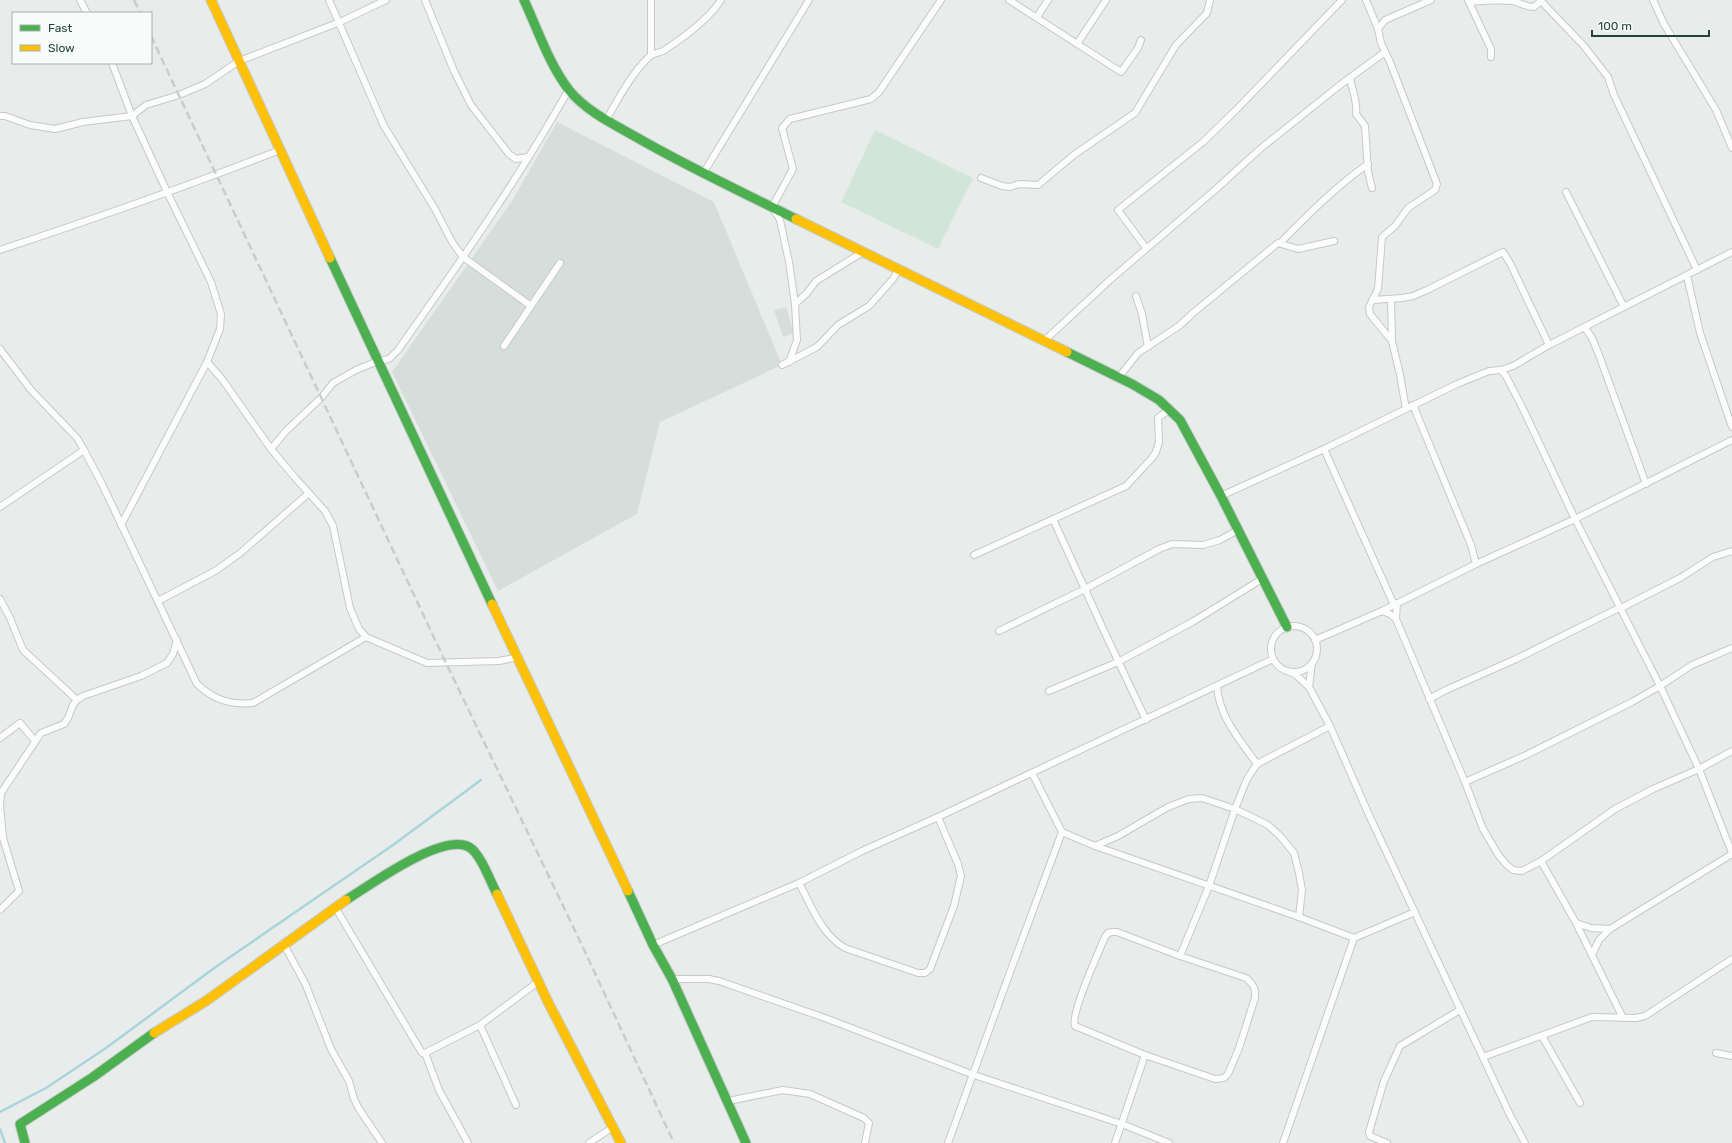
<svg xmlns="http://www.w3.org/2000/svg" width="1732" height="1143" font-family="Rubik,sans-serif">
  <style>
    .built { fill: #d6dedb }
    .green { fill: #d1e6d8 }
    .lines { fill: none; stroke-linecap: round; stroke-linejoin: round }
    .stream { stroke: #a9d4db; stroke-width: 2.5 }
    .street-casing { stroke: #c5cac8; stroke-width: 8 }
    .fast-casing { stroke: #c3cbc8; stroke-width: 11 }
    .slow-casing { stroke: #c3cbc8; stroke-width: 11 }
    .street { stroke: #fcfcfc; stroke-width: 6 }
    .fast { stroke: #4caf50; stroke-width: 9 }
    .slow { stroke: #ffc107; stroke-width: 9 }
    .rail { stroke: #c9cdcc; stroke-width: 2.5; stroke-dasharray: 8 4; stroke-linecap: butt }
  </style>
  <rect width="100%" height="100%" fill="#e8edeb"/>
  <g class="built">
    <polygon points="557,122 714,202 782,365 660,422 637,514 498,591 392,372 512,201"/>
    <polygon points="786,307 794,333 783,337 774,310"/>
  </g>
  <polygon class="green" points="875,130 973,178 938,249 841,202"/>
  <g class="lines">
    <g class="stream">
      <polyline points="0,1112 46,1088 106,1048 217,966 393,845 481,780"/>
      <polyline points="0,1129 5,1143"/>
    </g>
    <defs>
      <g id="street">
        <polyline points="80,0 87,13"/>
        <polyline points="329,0 384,126 435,209 452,242 463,257 531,306"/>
        <polyline points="425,0 454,71 471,105 509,154 516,159 528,157"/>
        <polyline points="1009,0 1121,72 1138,48 1141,40"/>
        <polyline points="1366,0 1378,29"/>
        <polyline points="1468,0 1491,49 1491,57"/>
        <polyline points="1540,0 1584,46 1608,77 1614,95 1697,270"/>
        <polyline points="1653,0 1664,24 1716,110 1732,148"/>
        <path d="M1469,2C1483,1 1500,0 1513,1C1521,3 1525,7 1534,7L1541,1"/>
        <polyline points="1037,17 1048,0"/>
        <polyline points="1077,44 1106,0"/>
        <polyline points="651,55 651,0"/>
        <polyline points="112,63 132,116 168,194 211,282 221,314 220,329 207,362 121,525"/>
        <path d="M1350,78C1352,90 1358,102 1356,114L1365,126L1368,172L1372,188"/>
        <polyline points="0,116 5,116 30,125 55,129 83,122 132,116 146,105 179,95 205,84 239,61 340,22 386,0"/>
        <path d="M606,120C619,98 631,74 649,57C653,53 659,53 663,51C683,38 708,20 721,0"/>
        <polyline points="704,172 809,0"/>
        <polyline points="981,178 1002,186 1010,187 1019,184 1038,185 1075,154 1135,113 1176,45 1207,13 1210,0"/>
        <polyline points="1566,192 1624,307"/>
        <path d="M1280,243C1308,215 1335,187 1368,164"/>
        <polyline points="1146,248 1118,210 1203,142 1236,110 1342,0"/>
        <path d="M0,250C94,219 188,186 280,150"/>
        <polyline points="1687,276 1700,333 1732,427"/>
        <polyline points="1136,296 1142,314 1148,347"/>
        <polyline points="1391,299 1392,341"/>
        <polyline points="1372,300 1402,298 1413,296 1427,290 1503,252 1510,263 1549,345"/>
        <polyline points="795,304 807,293 816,281 863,252"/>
        <polyline points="1585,328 1592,338 1599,355 1646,484"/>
        <polyline points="1044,341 1111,279 1215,190 1260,149 1340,85 1385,52"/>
        <polyline points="504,346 560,263"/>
        <path d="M0,349L31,390L77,438L84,450L102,484L197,684C214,700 230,705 253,703L366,637"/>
        <polyline points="207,362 222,379 271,449 297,480 325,511 333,526 350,608 359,629 366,637 427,663 499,661 519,657"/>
        <polyline points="789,362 797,340 795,304 789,262 780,220 772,207 793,169 782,128 790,119 871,99 879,92 941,0"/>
        <polyline points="782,365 817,347 838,325 869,306 893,279 899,269"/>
        <polyline points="1501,370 1506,376 1524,411 1575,519 1660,686 1699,769 1732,853"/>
        <polyline points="1119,377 1138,353 1179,326 1193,313 1278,243 1298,249 1334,241"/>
        <polyline points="1413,405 1471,545 1476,564"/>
        <polyline points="1406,409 1400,375 1392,341 1370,314 1369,307 1378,289 1382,237 1395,226 1408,208 1435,190 1437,184 1390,62 1381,43 1378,29 1385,20 1431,0"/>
        <path d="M271,449L286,431L321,398L333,383L356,370L378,361L389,359L398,350C458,265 518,180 569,89"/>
        <polyline points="1324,449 1394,605"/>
        <polyline points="1221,496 1324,449 1457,384 1489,371 1501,370 1513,366 1549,345 1732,252"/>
        <polyline points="0,507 84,450"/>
        <polyline points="1053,519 1104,631 1146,720"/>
        <polyline points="974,555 1126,486 1152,458 1156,452 1159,442 1158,418 1170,409"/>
        <polyline points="0,599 10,618 23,650 77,700"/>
        <polyline points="158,601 215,571 239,554 309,493"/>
        <polyline points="1621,608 1680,578 1713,557 1732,551"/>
        <polyline points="1382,611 1390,614 1396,619 1465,782 1483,829 1499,856 1507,865 1513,870 1522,871 1541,861 1615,809 1653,789 1699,769 1732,751"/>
        <polyline points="1396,619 1397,603"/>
        <circle cx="1294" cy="649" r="23"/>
        <polyline points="999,631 1085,589 1159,549 1172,544 1203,545 1220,540 1238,530"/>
        <polyline points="1315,640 1382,611 1476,564 1575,519 1732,440"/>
        <polyline points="1288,671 1296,675 1309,687 1330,726 1369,815 1510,1115 1525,1143"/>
        <path d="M1217,686C1219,717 1240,740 1257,764"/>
        <polyline points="1309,687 1312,663"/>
        <polyline points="1049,691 1118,662 1194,621 1262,579"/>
        <polyline points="1429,699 1446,690 1516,659 1621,607"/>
        <polyline points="0,738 20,723 35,741"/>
        <polyline points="1032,773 1062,832 1095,846 1299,917 1354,938 1415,912"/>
        <polyline points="1465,782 1524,756 1632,702 1660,686 1692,665 1732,648"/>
        <polyline points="1095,846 1118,836 1168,807 1189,799 1202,798 1235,809 1268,825 1281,837 1294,853 1299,873 1302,890 1299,917"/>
        <polyline points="1541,861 1576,923 1623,1018"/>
        <path d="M799,883C812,907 821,934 845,948L918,973H925L930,969L954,906L961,876L958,864L938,817"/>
        <polyline points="335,907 422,1053 425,1053 439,1090 468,1143"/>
        <polyline points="0,910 19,891 3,838 0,805 1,793 41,733 64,724 68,718 73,705 77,700 83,696 141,676 167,663 173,654 177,640"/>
        <polyline points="1576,923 1591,928 1610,929"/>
        <path d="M1112,932H1117L1180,956L1246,978C1253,984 1256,988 1255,998L1239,1048L1228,1074L1224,1078L1215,1079L1145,1055L1075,1026C1070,1015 1099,951 1105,937L1108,933Z"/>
        <polyline points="283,943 305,983 331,1049 349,1081 354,1099 359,1109 382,1143"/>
        <polyline points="653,945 799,883 862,851 938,817 1273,659"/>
        <polyline points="1592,955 1599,940 1610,929 1732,854"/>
        <polyline points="1180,956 1209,886 1235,809 1247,779 1257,764 1330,726"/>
        <polyline points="672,979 709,979 719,981 825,1018 974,1075 1122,1124 1169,1143"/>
        <polyline points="480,1025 516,1105"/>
        <polyline points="1542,1036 1580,1103"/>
        <polyline points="425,1053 480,1025 538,982"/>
        <polyline points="1716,1053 1732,1056"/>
        <polyline points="1483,1057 1592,1017 1636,1018 1645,1016 1732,959"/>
        <polyline points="728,1101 783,1090 810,1094 864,1118 869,1123 865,1143"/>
        <polyline points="589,1143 613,1127"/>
        <polyline points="948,1143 1009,975 1062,832"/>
        <polyline points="1115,1143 1145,1055"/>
        <polyline points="1283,1143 1354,938"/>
        <polyline points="1387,1143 1370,1136 1369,1132 1384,1081 1400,1046 1460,1010"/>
      </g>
      <g id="fast">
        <path d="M524,0C538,30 549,64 569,90C586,111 613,124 636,137C688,167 742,192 796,219"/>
        <polyline points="330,258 492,604"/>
        <polyline points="1067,352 1132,384 1159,400 1180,420 1221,496 1287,627"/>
        <polyline points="628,891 653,945 672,979 746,1143"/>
        <path d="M346,900C369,886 442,832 469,847C481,854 490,881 497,894"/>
        <polyline points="25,1143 20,1124 93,1077 154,1033"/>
      </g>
      <g id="slow">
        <polyline points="211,0 330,258"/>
        <polyline points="796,219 1067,352"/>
        <polyline points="492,604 628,891"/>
        <polyline points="497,894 548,1002 621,1143"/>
        <polyline points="154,1033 206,1001 346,900"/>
      </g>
    </defs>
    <use href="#street" class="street-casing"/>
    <use href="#fast" class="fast-casing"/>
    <use href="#slow" class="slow-casing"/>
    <use href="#street" class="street"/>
    <use href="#fast" class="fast"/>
    <use href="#slow" class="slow"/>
    <g class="rail">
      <polyline points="134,0 140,13"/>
      <polyline points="151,36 446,663 580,941 674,1143"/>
    </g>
  </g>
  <rect x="12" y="12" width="140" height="52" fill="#f7fbf9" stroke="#a3b1ad"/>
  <rect x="20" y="25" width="20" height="6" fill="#4caf50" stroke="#a3b1ad"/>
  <text x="48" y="32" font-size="12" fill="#24423a">Fast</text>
  <rect x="20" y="45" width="20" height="6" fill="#ffc107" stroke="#a3b1ad"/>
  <text x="48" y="52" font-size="12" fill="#24423a">Slow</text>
  <path d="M1592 30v6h117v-6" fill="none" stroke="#24423a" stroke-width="2"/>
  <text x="1598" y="30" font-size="12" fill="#24423a" stroke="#f7fbf9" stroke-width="3" paint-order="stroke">100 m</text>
</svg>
